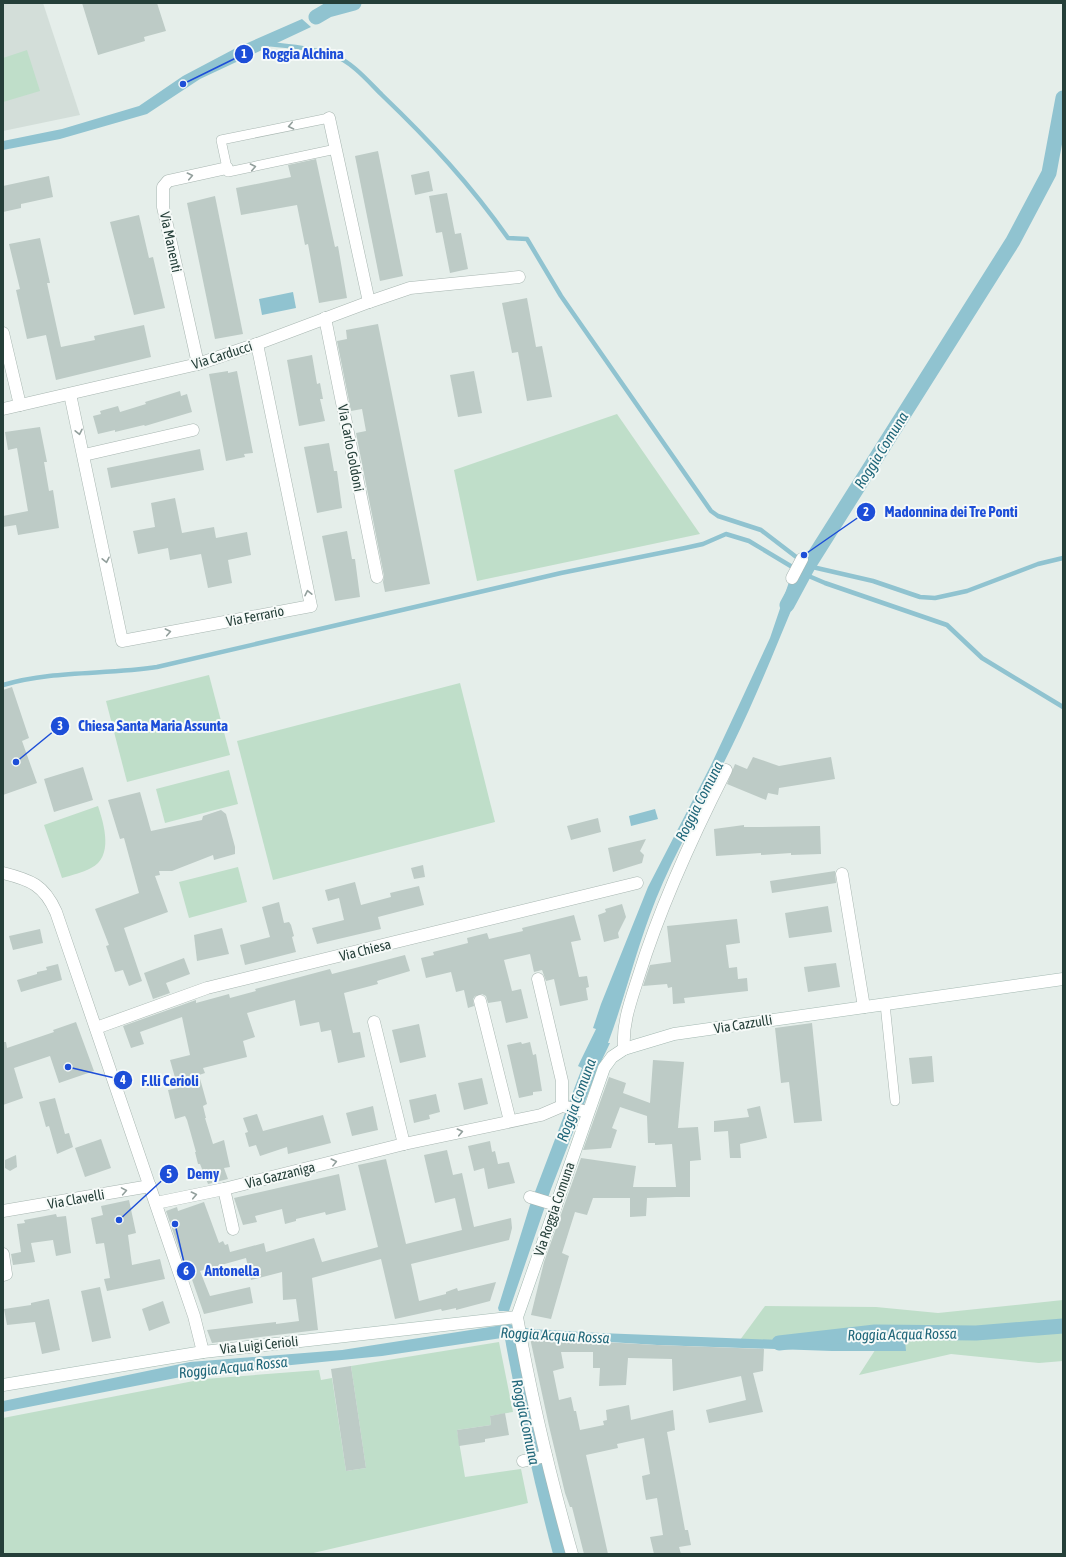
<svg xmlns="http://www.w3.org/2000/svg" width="1066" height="1557" font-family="'Asap Condensed',sans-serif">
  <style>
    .built { fill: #d3ded9 }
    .green { fill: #bfdec9 }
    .water { fill: #90c3d0 }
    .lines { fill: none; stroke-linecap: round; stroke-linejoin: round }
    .stream { stroke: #90c3d0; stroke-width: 4.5 }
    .canal { stroke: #90c3d0; stroke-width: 15 }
    .building { fill: #bdcbc6 }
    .lane-casing { stroke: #a8b6b1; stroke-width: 10 }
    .street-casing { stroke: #a8b6b1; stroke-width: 13 }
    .secondary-casing { stroke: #a4b9b2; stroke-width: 13 }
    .lane { stroke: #fff; stroke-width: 9 }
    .street { stroke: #fff; stroke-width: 12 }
    .secondary { stroke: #fff; stroke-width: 12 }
    .oneway { stroke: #929f9c }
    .labels { text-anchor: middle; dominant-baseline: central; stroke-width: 4; stroke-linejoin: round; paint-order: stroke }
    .street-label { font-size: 14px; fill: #253f39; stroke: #f6faf8 }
    .water-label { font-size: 15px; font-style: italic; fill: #20677a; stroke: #f6faf8 }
    .leader { fill: none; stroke: #1d4ed8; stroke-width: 1.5 }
    .callout-dot { fill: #1d4ed8; stroke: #f6faf8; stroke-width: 1.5 }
    .mark-label { font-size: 12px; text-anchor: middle; font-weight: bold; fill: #fff }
    .callout-label { font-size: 15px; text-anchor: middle; font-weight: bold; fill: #1d4ed8; stroke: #f6faf8; stroke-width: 4; stroke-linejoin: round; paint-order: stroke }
  </style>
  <rect width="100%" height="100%" fill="#e5eeea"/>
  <polygon class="built" points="3,3 43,3 80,115 3,131"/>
  <g class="green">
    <polygon points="27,50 40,91 3,102 3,58"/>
    <polygon points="617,414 700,534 477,581 454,470"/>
    <polygon points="209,675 230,755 127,782 106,701"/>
    <polygon points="460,683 495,822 273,880 237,741"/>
    <polygon points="229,770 238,804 165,823 156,789"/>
    <path d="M98,806C104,824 114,857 91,868C82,873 72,875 62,878L44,825Z"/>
    <polygon points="238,867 247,902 189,918 179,882"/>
    <polygon points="1063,1300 1063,1361 1039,1363 951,1354 859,1375 879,1344 740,1340 765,1306 876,1307 938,1313"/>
    <polygon points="499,1342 513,1412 490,1416 491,1425 457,1430 465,1477 521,1469 528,1503 309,1554 3,1554 3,1418 204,1379 319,1370 321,1380 332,1378 346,1471 366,1468 351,1366"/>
  </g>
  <g class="water">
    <polygon points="302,19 311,27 200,79 147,114 60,139 3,150 3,141 62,129 139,106 183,76 236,48"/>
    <polygon points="293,292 296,308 262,315 259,299"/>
    <path d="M789,582L798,589V594C777,644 757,695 733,744C708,796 678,845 656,899C637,946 626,995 608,1043H610L598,1068L551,1189L509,1311H499L498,1308L530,1205L582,1068L578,1066L596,1029L593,1028L601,1004L648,887L711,765L739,705L770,638Z"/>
    <polygon points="655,809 658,819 631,826 629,816"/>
    <polygon points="509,1324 530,1329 600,1333 830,1342 905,1340 906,1351 832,1351 657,1345 515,1336 382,1356 191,1375 3,1412 3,1401 190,1362 342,1350"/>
    <path d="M516,1338L569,1554H553C534,1483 518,1411 505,1339Z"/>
  </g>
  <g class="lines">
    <g class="stream">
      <path d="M267,44C288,46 312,48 333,55C352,62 368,81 382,95C430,141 470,184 508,238L527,239L561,296L711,511L718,516L761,530L808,566L873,581L920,597L935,598L967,591L1038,564L1063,558"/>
      <path d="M3,685C53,670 106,675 157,667L561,573L685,548L703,544L726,534L749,541L804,574L825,583L947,625L982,658L1063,707"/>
    </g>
    <g class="canal">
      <polyline points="316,17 328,10 354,3"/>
      <polyline points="787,605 808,566 1013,241 1049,173 1063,98"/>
      <polyline points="779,1343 875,1332 976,1333 1063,1326"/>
    </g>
  </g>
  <g class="building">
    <polygon points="82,3 157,3 166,31 144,37 145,41 98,55"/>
    <polygon points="378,151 403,276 380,281 355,156"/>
    <polygon points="316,159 335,247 338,246 347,298 319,303 308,244 305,245 297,205 241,215 236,188 291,177 288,165"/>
    <polygon points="429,171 433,191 415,195 411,175"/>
    <polygon points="49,176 53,197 21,204 21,208 3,212 3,186"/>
    <polygon points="447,193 455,234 461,233 468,269 450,273 442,232 436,233 429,196"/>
    <polygon points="215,196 243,334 215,339 187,203"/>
    <polygon points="139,215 149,258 153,257 165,308 134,315 110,222"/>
    <polygon points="40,238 50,283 47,283 61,347 95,340 94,336 144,325 151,357 56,380 46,335 27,339 16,290 20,289 9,244"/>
    <polygon points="527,298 536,347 542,346 552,397 527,401 518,352 512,353 502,303"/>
    <polygon points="378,324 430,584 385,592 383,582 384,576 356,433 366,431 362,409 351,411 337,341 347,339 346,330"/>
    <polygon points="312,355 317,384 320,383 323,399 320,399 325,421 299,426 287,360"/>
    <polygon points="228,371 228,373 237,371 253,453 244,454 245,457 226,461 209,374"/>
    <polygon points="474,371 482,413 458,417 450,375"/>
    <polygon points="180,391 181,396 187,394 192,412 145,426 144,425 115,432 115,430 98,434 93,416 101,414 100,411 118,406 120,412 146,404 145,402"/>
    <polygon points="40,427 47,462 44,462 49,491 53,490 59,528 18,535 16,525 3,527 3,516 28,511 17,448 8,450 5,432"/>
    <polygon points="329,443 334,471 337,471 342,508 317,513 304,447"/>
    <polygon points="200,449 204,470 111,488 107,468"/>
    <polygon points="175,498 182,533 214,527 216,538 247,532 251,555 228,560 232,583 208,588 201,554 170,560 168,548 138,554 133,531 155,527 151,503"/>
    <polygon points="347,531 352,559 355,559 360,597 335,601 322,536"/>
    <polygon points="12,687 29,738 22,741 37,783 3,795 3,690"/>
    <polygon points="753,757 779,766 831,757 835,779 779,788 778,795 768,793 766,800 727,784 735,764 747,769"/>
    <polygon points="83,767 93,800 54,812 44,779"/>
    <polygon points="140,792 151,831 202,820 203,816 221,810 226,814 235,847 235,854 214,860 213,855 172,871 159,871 160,875 155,876 168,912 124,928 142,981 129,986 123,970 115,972 106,946 109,945 95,909 139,893 124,838 120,839 108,800"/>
    <polygon points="598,818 601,832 571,840 567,826"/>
    <polygon points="744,825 744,827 760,827 820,826 821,854 791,855 791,853 761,855 761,853 716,856 714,829"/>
    <polygon points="646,839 640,851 644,855 642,863 613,872 608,848"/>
    <polygon points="423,865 425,877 414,879 411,868"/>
    <polygon points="835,871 836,883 772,893 770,881"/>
    <polygon points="355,882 361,905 391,897 390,893 419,886 424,905 378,917 381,929 317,944 312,928 344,920 339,898 328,901 325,890"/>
    <polygon points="279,902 284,923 289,922 291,925 294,936 292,937 296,952 245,965 240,945 270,937 262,907"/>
    <polygon points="622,904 626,917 618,933 619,938 604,942 598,915 606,912 605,909"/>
    <polygon points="828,906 832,932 789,938 785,913"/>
    <polygon points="574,915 581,940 571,942 579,977 587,976 589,987 586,988 588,1000 560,1006 554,979 546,981 542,970 534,972 530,954 504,960 512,991 521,989 528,1018 506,1023 501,1001 488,1003 486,996 482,994 475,996 473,999 474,1006 468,1008 464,990 456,992 451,972 426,978 421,958 434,955 433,952 468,943 467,938 487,933 489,939 523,931 522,928"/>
    <polygon points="737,919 740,943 726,945 729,968 737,967 738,979 747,978 748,991 684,998 685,1003 673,1004 672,987 668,988 667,984 643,986 650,965 671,962 667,926"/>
    <polygon points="222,928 229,954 197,961 194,935"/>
    <polygon points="40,929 43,943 13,950 9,936"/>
    <polygon points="405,955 410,971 377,981 378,984 344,993 353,1033 360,1032 365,1057 338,1063 331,1030 321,1032 319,1022 300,1026 295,1000 247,1013 255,1037 243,1041 247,1057 203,1068 205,1073 199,1075 207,1104 203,1106 206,1118 205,1118 213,1144 224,1140 230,1167 224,1168 228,1179 208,1184 200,1164 198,1164 195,1152 196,1152 187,1120 185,1116 175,1119 168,1090 178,1088 170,1060 190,1055 182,1017 140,1032 144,1044 131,1048 123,1026 196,1000 196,1003 229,994 230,998 256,991 255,989 330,969 332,974"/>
    <polygon points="184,958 190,974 166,983 170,993 153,999 144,973"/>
    <polygon points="836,963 840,987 808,992 804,967"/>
    <polygon points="58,964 62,980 21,992 17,980 37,974 37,972 47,970 46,967"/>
    <polygon points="76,1022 94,1071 59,1083 50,1056 14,1068 23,1098 3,1105 3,1042 6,1042 7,1048 54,1032 53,1030"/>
    <polygon points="812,1023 822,1121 794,1123 789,1082 781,1083 775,1028"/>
    <polygon points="419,1024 426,1057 400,1063 392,1030"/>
    <polygon points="521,1042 522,1044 530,1042 533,1055 536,1054 542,1091 533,1092 533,1095 519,1098 507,1045"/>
    <polygon points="932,1056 934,1082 912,1084 909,1058"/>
    <polygon points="653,1060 684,1062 678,1128 698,1127 701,1160 690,1161 690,1197 676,1197 676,1193 676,1197 647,1198 646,1216 630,1217 630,1198 593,1198 587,1215 575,1212 562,1253 569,1256 551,1319 531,1315 544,1262 581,1158 636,1166 633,1187 676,1187 672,1144 655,1145 655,1143 648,1143 647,1116 620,1107 612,1128 617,1130 611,1148 583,1150 609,1077 626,1083 623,1093 650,1103"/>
    <polygon points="482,1078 488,1104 464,1110 458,1083"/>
    <polygon points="436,1094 440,1112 429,1115 430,1119 414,1123 409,1100"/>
    <polygon points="55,1098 65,1134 69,1133 73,1147 57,1154 49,1126 46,1127 39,1102"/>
    <polygon points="373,1106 378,1130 352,1136 346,1113"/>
    <polygon points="760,1106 767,1138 740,1144 741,1158 730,1158 728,1131 714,1132 714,1121 749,1117 747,1109"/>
    <polygon points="257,1114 263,1131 323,1115 331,1143 288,1154 287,1147 260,1156 256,1145 249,1147 245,1133 248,1132 243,1118"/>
    <polygon points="101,1139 111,1168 85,1177 75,1148"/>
    <polygon points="490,1141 492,1152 495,1151 498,1164 509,1162 515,1183 488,1189 484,1168 474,1171 468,1146"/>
    <polygon points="447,1150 453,1175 462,1173 474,1227 511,1218 512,1228 509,1240 411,1264 419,1301 446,1294 446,1292 457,1288 458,1291 496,1282 490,1301 456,1310 456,1308 442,1311 441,1309 395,1319 381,1259 312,1278 318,1330 212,1343 207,1330 276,1322 276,1324 299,1321 296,1299 283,1300 282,1272 251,1280 246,1258 200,1271 210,1296 250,1287 253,1303 204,1314 189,1271 187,1272 166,1211 177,1207 178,1211 204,1202 219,1243 223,1241 225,1245 228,1244 230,1252 264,1243 266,1252 314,1238 322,1262 378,1247 358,1165 386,1159 406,1244 462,1230 455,1198 435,1203 424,1155"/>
    <polygon points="16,1155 17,1167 10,1171 5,1168 5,1160"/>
    <polygon points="339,1174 346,1210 326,1215 325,1212 296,1219 296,1221 285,1224 282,1209 255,1216 257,1222 243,1225 234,1198"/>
    <polygon points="129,1200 136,1233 128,1235 132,1265 160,1259 165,1279 107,1291 104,1279 110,1278 104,1243 96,1244 91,1218 103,1215 101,1206"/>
    <polygon points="56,1214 57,1217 66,1216 71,1253 56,1256 53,1240 31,1243 35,1262 13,1265 11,1254 21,1252 17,1224 25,1223 24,1220"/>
    <polygon points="100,1287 111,1338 92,1342 81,1291"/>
    <polygon points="49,1299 60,1350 42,1354 35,1322 7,1325 4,1309 31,1305 31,1303"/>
    <polygon points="163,1301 170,1323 149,1331 142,1309"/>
    <polygon points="530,1338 657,1345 764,1349 763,1371 753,1373 763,1412 709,1423 706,1410 746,1400 741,1376 673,1391 672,1359 628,1358 626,1385 599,1386 600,1368 593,1368 593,1352 561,1352 564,1368 553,1371 559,1400 571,1397 574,1411 576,1411 580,1430 604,1425 603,1421 607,1420 606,1410 629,1405 631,1420 673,1410 675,1430 667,1432 685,1530 688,1530 691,1545 679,1547 681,1554 654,1554 650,1537 663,1535 657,1498 646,1500 644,1489 642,1476 650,1474 644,1438 617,1444 618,1448 586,1455 608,1554 584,1554 572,1507 570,1507 565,1493 549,1426"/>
    <polygon points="351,1366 366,1468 346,1471 331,1369"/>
    <polygon points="505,1413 509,1435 485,1439 485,1442 459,1446 457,1430 491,1425 490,1416"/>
  </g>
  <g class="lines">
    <defs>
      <g id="lane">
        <polyline points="329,118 221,140 227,168 228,172 336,149"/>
        <polyline points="885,1004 895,1101"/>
      </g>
      <g id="street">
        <polyline points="369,302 410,288 519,277"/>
        <polyline points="325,318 377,577"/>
        <polyline points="3,333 20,405"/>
        <polyline points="198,364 163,207 163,187 168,181 227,168"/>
        <polyline points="70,394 122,641 311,606 257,344"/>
        <polyline points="3,409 198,364 257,344 369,302 329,118"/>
        <polyline points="84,455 193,430"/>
        <polyline points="792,578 802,559"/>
        <path d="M3,873C31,880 44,885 56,912L194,1316L203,1352"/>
        <polyline points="842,874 864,1007"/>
        <polyline points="538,979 562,1081 562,1106"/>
        <polyline points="480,1001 510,1121"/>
        <polyline points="374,1022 404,1144"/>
        <polyline points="96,1028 207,988 637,883"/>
        <path d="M624,1049C622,1023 631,1000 639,975C661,904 692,837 726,770"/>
        <polyline points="224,1189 233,1229"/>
        <polyline points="530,1197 556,1205"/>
        <polyline points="156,1203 224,1189 404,1144 541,1115 562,1106 588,1112"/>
        <polyline points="3,1211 150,1186"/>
        <polyline points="3,1254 6,1274 3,1275"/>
        <path d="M517,1317C531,1397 550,1476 572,1554"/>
        <polyline points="523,1461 546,1456"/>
      </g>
      <polyline id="secondary" points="3,1385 203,1352 517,1317 604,1068 612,1057 624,1049 674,1034 1063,979"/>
    </defs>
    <use href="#lane" class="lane-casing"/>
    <use href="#street" class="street-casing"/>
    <use href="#secondary" class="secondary-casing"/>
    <use href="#lane" class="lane"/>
    <use href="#street" class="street"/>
    <use href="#secondary" class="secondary"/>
  </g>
  <defs><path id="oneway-chevron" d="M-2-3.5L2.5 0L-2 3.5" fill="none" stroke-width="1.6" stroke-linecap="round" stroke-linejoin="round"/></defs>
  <g class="oneway">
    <use href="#oneway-chevron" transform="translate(291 126) rotate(168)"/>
    <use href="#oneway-chevron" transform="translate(253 167) rotate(-12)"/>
    <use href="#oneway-chevron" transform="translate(190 176) rotate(-12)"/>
    <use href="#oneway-chevron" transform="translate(79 432) rotate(78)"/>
    <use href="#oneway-chevron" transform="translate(106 560) rotate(78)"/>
    <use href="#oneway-chevron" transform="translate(308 593) rotate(-102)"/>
    <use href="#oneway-chevron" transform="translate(168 632) rotate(-11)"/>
    <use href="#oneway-chevron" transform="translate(460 1132) rotate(-12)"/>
    <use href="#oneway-chevron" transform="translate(334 1162) rotate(-14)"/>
    <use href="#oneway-chevron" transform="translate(124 1191) rotate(-10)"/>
    <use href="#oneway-chevron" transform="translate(194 1195) rotate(-12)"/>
  </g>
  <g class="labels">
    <g class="street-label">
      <text transform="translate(171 242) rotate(78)">Via Manenti</text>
      <text transform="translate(222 355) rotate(-18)">Via Carducci</text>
      <text transform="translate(351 448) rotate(79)">Via Carlo Goldoni</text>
      <text transform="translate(255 616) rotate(-11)">Via Ferrario</text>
      <text transform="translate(365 950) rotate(-14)">Via Chiesa</text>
      <text transform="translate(743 1024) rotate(-9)">Via Cazzulli</text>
      <text transform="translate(280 1175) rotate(-14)">Via Gazzaniga</text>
      <text transform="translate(76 1199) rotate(-10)">Via Clavelli</text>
      <text transform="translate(554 1209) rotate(-71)">Via Roggia Comuna</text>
      <text transform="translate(259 1345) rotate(-6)">Via Luigi Cerioli</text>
    </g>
    <g class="water-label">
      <text transform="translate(881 450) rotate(-58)">Roggia Comuna</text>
      <text transform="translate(699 801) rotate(-63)">Roggia Comuna</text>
      <text transform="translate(576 1100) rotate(-70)">Roggia Comuna</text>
      <text transform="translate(902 1334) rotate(-1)">Roggia Acqua Rossa</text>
      <text transform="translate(555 1335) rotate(3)">Roggia Acqua Rossa</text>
      <text transform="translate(233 1367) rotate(-6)">Roggia Acqua Rossa</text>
      <text transform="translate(526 1422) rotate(78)">Roggia Comuna</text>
    </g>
  </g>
  <path class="leader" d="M183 84L244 54M804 555L866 512M16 762L60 726M68 1067L123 1080M119 1220L169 1174M175 1224L186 1271"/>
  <g class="callout-dot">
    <circle cx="183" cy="84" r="4"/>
    <circle cx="804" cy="555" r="4"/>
    <circle cx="16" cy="762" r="4"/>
    <circle cx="68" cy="1067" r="4"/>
    <circle cx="119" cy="1220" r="4"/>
    <circle cx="175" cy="1224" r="4"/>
    <circle cx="244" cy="54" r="10"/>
    <circle cx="866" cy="512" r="10"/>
    <circle cx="60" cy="726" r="10"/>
    <circle cx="123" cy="1080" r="10"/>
    <circle cx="169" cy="1174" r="10"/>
    <circle cx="186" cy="1271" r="10"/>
  </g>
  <g class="mark-label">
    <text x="244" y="58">1</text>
    <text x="866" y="516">2</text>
    <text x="60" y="730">3</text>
    <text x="123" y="1084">4</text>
    <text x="169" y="1178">5</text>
    <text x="186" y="1275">6</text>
  </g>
  <g class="callout-label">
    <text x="303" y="59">Roggia Alchina</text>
    <text x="951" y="517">Madonnina dei Tre Ponti</text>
    <text x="153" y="731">Chiesa Santa Maria Assunta</text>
    <text x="170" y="1086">F.lli Cerioli</text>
    <text x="203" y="1179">Demy</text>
    <text x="232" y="1276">Antonella</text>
  </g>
  <rect width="1066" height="1557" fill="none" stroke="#253f39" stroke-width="8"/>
</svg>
